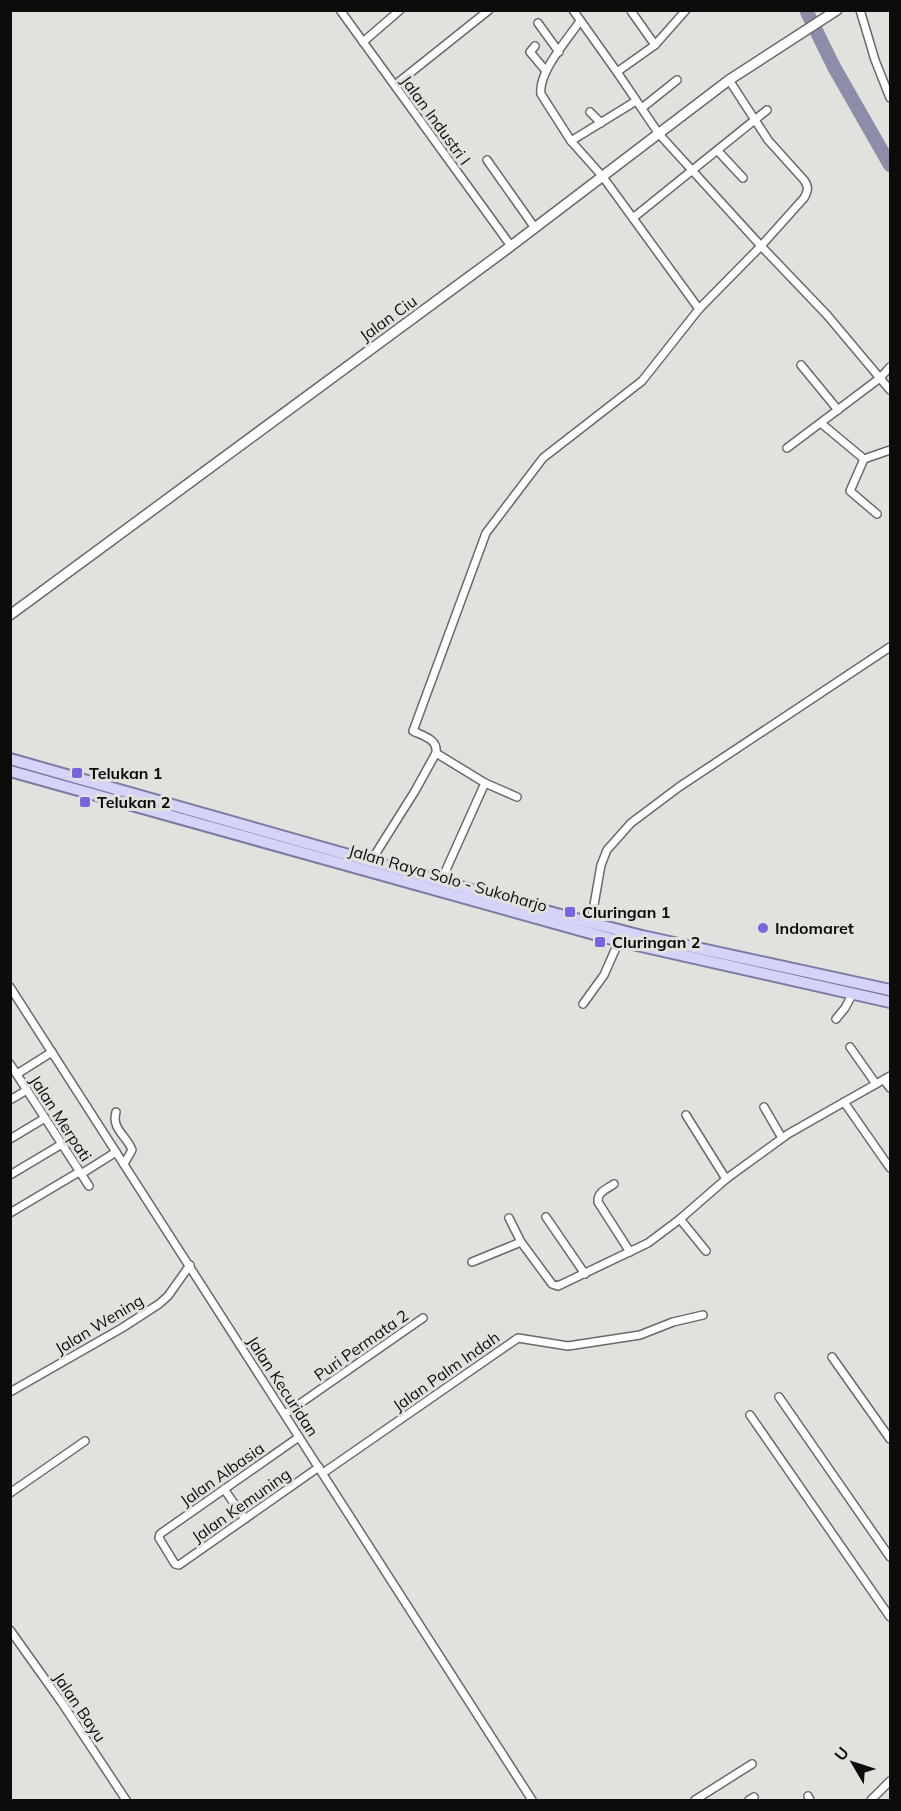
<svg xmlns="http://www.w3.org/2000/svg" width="901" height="1811" font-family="Mulish,sans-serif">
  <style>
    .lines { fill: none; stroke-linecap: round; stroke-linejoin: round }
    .river { stroke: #8e8da9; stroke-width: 14 }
    .street-casing { stroke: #686a67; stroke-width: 10 }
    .secondary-casing { stroke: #686a67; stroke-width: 12 }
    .primary-casing { stroke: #7c7aa2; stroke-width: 14 }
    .street { stroke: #fff; stroke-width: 7 }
    .secondary { stroke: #fff; stroke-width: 9 }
    .primary { stroke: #d5d3f8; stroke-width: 10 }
    .poi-dot { fill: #7864df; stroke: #e0e2de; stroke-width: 2 }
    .labels { text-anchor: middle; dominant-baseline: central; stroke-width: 6; stroke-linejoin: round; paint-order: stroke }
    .street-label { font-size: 16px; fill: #0c0d0b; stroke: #e0e2de }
    .poi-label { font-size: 16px; font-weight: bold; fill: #0c0d0b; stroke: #e0e2de; text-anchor: start }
  </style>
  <rect width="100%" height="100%" fill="#e0e2de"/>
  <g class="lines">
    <polyline class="river" points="806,10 834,67 890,165"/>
    <defs>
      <g id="street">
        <polyline points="340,10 511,246"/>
        <polyline points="573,10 617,72 659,134 761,246 827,315 890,390"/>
        <polyline points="860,10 875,60 890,98"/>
        <polyline points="631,11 655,45"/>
        <path d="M580,21C568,39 538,72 541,94L571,141L603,177L699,309"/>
        <polyline points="538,23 559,52"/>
        <polyline points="363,42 400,10"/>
        <polyline points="535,46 530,52 546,71"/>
        <polyline points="617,72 655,45 686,10"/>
        <polyline points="395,85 489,10"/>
        <polyline points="642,108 677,80"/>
        <polyline points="590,112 601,123"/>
        <polyline points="571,141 636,101"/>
        <polyline points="718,151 743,178"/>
        <polyline points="487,160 535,228"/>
        <polyline points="633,218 767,110"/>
        <polyline points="801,365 838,410"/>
        <polyline points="822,424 864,459"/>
        <polyline points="787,448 880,378 890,367"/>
        <polyline points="864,459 850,491 877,514"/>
        <polyline points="864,459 890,450"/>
        <polyline points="436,753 485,783 517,797"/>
        <path d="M371,861L415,791L436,753C438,739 423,736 413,731L486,533L543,458L642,381L699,309L761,246L804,198C808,191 809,187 804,180L768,140L729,80"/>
        <polyline points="441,881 485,783"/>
        <polyline points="591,922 601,865 607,850 631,823 679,787 890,647"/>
        <polyline points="10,987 532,1800"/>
        <polyline points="583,1004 604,975 619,941"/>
        <polyline points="836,1019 845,1008 853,993"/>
        <polyline points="850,1047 876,1084"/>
        <polyline points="10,1064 89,1186"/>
        <polyline points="17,1074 52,1052"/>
        <polyline points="884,1080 890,1088"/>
        <polyline points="10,1100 27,1090"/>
        <polyline points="844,1102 890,1168"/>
        <polyline points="764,1107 782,1138"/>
        <path d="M116,1112C111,1129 127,1136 132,1150L124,1164"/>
        <polyline points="686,1115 726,1179"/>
        <polyline points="10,1139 45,1118"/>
        <polyline points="81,1174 116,1152"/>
        <polyline points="10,1175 62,1144"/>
        <path d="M614,1184C607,1189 597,1192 598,1202L630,1252"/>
        <polyline points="10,1213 79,1172"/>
        <polyline points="546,1217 585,1274"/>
        <polyline points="509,1218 521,1242 552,1284 558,1286 648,1243 680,1219 726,1179 788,1134 890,1076"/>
        <polyline points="680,1219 706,1251"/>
        <polyline points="472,1262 521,1242"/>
        <polyline points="832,1357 890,1439"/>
        <polyline points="10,1392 122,1328 159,1304 168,1296 190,1265"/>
        <polyline points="779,1397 890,1557"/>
        <polyline points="285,1414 423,1318"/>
        <polyline points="750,1415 890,1617"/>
        <polyline points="299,1437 160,1534 159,1538 175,1564 179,1565 319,1467"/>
        <polyline points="323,1473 518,1338 568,1346 640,1335 673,1322 703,1315"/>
        <polyline points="224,1489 245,1519"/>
        <polyline points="10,1493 85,1441"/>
        <polyline points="10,1630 62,1703 126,1800"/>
        <polyline points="808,1796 810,1800"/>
        <polyline points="695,1800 752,1764"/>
        <polyline points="749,1800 754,1797"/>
        <polyline points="871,1800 890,1781"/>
      </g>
      <polyline id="secondary" points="10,615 511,246 729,80 837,10"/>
      <g id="primary">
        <polyline points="10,759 553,913 642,936 890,990"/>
        <polyline points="10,771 619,941 890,1002"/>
      </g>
    </defs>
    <use href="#street" class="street-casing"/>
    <use href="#secondary" class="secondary-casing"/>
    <use href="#primary" class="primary-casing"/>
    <use href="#street" class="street"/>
    <use href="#secondary" class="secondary"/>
    <use href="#primary" class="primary"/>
  </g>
  <g class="poi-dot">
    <rect x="71" y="767" width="12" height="12" rx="3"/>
    <rect x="79" y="796" width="12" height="12" rx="3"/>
    <rect x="564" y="906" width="12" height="12" rx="3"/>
    <circle cx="763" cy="928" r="6"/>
    <rect x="594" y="936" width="12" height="12" rx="3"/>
  </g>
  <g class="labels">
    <g class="street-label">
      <text transform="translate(436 120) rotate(54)">Jalan Industri I</text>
      <text transform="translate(388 318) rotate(-36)">Jalan Ciu</text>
      <text transform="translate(448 878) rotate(16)">Jalan Raya Solo - Sukoharjo</text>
      <text transform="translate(61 1118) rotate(57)">Jalan Merpati</text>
      <text transform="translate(99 1324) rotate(-31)">Jalan Wening</text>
      <text transform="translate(361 1345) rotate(-35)">Puri Permata 2</text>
      <text transform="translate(446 1371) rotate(-35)">Jalan Palm Indah</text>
      <text transform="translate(283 1386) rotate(57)">Jalan Kecuridan</text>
      <text transform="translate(222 1474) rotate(-35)">Jalan Albasia</text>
      <text transform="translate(241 1505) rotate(-35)">Jalan Kemuning</text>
      <text transform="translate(80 1707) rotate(56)">Jalan Bayu</text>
    </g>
    <g class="poi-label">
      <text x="89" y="773">Telukan 1</text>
      <text x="97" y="802">Telukan 2</text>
      <text x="582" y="912">Cluringan 1</text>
      <text x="775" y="928">Indomaret</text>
      <text x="612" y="942">Cluringan 2</text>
    </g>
  </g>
  <rect width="901" height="1811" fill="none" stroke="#0c0d0b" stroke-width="24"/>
  <g transform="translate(853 1763) rotate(309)" stroke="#e0e2de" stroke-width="4.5" paint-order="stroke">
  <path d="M0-4.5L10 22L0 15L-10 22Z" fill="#0c0d0b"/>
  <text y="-9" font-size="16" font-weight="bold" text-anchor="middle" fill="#0c0d0b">U</text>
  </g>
</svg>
